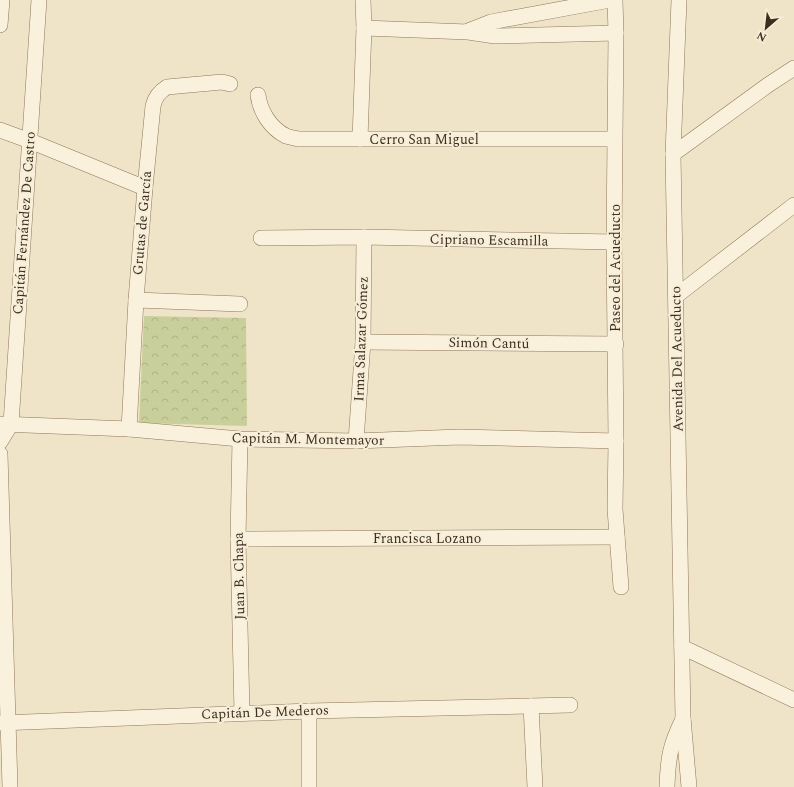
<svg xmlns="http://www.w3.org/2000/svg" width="794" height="787" font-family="Spectral,serif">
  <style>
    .park { fill: url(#park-crowns) }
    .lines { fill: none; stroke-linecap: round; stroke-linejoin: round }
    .minor-casing { stroke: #8d765c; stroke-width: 16 }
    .minor { stroke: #faf1dc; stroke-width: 15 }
    .labels { text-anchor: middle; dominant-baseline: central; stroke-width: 4; stroke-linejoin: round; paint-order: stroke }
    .street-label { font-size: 14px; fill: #3d2e20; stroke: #f7eed8 }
  </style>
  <defs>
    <pattern id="park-crowns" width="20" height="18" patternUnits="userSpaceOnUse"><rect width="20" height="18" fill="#c9cf9b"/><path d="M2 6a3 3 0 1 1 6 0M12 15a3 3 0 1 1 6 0" fill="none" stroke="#aeb285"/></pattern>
  </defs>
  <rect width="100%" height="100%" fill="#f0e4c8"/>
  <polygon class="park" points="144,316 246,318 247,426 139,423"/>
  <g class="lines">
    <defs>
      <g id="minor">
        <polyline points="615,0 616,33 614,242 616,441 615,509 621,587"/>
        <polyline points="679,0 673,154 683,718 689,787"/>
        <polyline points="0,25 2,0"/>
        <polyline points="364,28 468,32 495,36 616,33"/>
        <polyline points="468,31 491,22 610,0"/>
        <path d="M258,95C260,111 270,128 286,136C289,137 294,138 298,139H614"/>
        <polyline points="0,130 30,141 145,188"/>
        <polyline points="360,139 364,28 363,0"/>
        <polyline points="673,154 768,85 794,68"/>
        <polyline points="261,238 364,237 614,242"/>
        <polyline points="676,296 794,205"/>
        <polyline points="136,300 240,304"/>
        <polyline points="363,342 616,344"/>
        <polyline points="0,424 129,429 240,439 356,441 459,437 616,441"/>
        <path d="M129,429L136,300L145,188L153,106C155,97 159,92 167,87L222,82L230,84"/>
        <polyline points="240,439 238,539 242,713"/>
        <polyline points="356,441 363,342 364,237"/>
        <polyline points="0,442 11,424 39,0"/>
        <polyline points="0,454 10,787"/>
        <polyline points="238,539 617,537"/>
        <polyline points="682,647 794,700"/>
        <polyline points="531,706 535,787"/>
        <polyline points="309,711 309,787"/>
        <polyline points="0,723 309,711 570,705"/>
        <path d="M667,787C668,758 670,745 683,719"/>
      </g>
    </defs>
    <use href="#minor" class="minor-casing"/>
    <use href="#minor" class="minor"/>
  </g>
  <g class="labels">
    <g class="street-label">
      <text x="424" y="139">Cerro San Miguel</text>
      <text transform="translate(24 223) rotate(-86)">Capitán Fernández De Castro</text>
      <text transform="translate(142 223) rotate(-85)">Grutas de García</text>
      <text transform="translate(489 240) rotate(1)">Cipriano Escamilla</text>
      <text transform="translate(615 268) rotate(-90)">Paseo del Acueducto</text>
      <text transform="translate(361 339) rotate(-88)">Irma Salazar Gómez</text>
      <text transform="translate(489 343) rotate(1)">Simón Cantú</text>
      <text transform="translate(677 359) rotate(-91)">Avenida Del Acueducto</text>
      <text transform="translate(308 439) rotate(1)">Capitán M. Montemayor</text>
      <text x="427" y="538">Francisca Lozano</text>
      <text transform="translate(239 576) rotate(-91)">Juan B. Chapa</text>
      <text transform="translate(265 712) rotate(-2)">Capitán De Mederos</text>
    </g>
  </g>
  <g transform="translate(766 28) rotate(208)" stroke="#f7eed8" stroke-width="3" paint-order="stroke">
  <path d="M0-3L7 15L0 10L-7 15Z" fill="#3d2e20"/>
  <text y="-6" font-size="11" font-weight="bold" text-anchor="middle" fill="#3d2e20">N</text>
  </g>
</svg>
